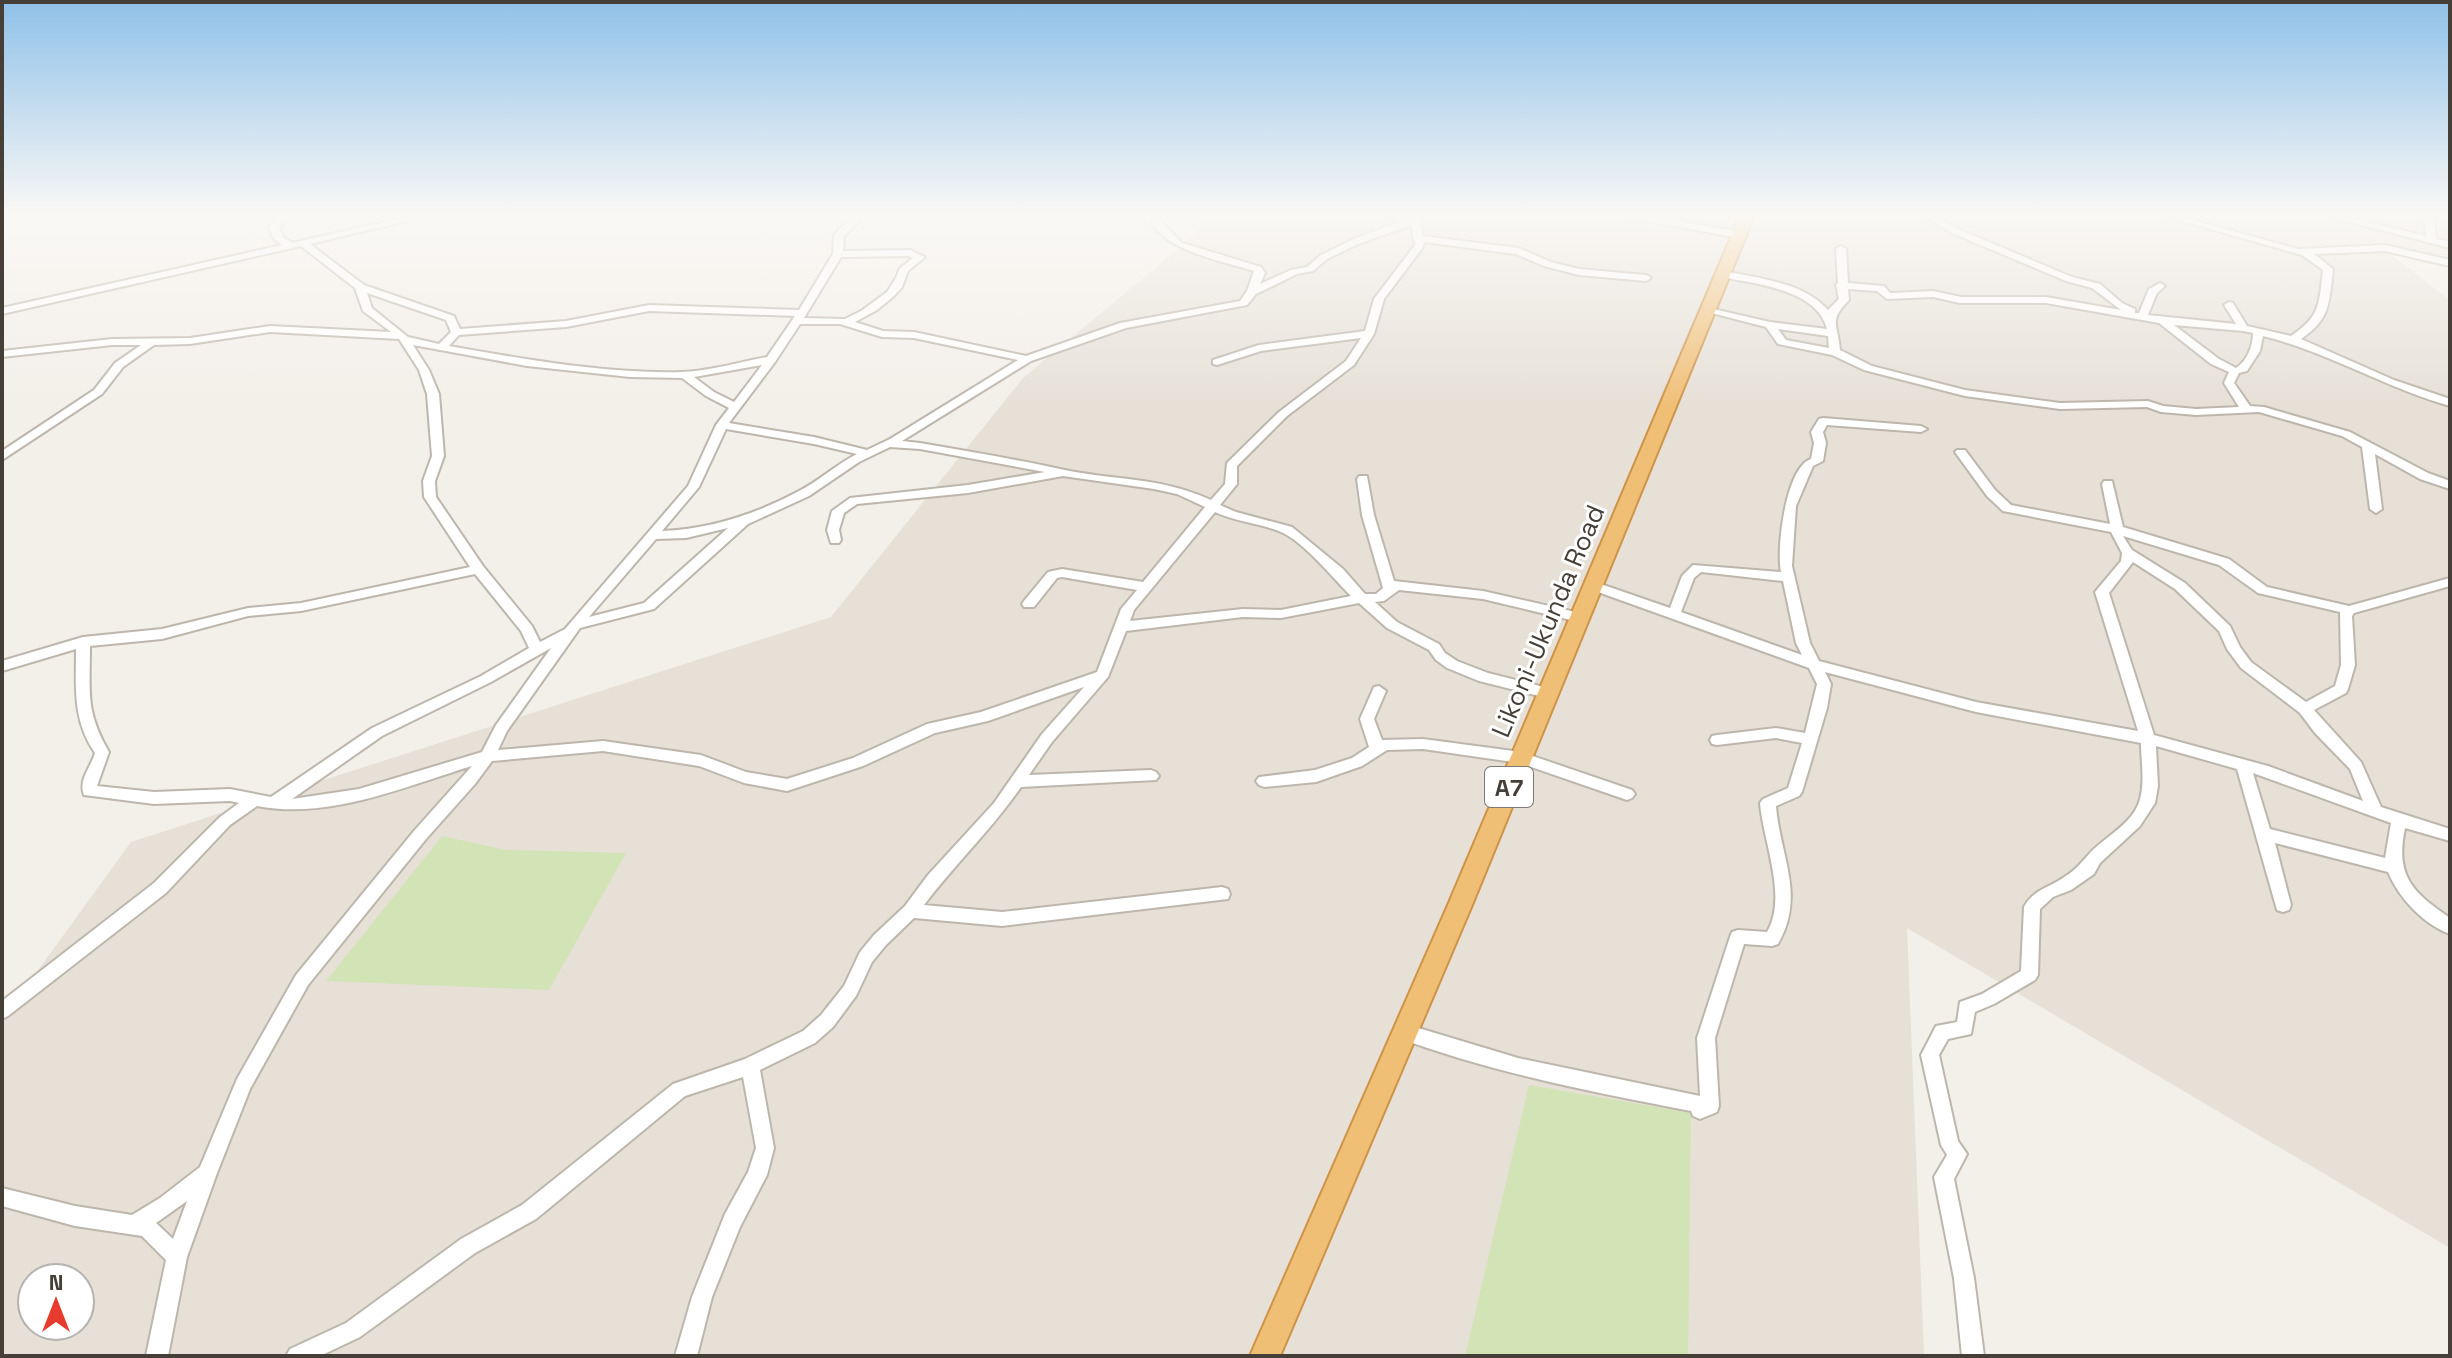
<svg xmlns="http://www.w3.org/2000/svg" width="2452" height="1358" font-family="'Space Grotesk',sans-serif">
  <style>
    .residential { fill: #e6e0d7; fill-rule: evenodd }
    .green { fill: #d2e3b5 }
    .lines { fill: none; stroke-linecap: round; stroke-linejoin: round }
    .minor-casing { stroke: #bdb6ac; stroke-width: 4 }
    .highway-casing { stroke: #cf9347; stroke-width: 4 }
    .minor { fill: #fff; fill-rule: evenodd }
    .highway { fill: #f0bf76; fill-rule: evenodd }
    .labels { text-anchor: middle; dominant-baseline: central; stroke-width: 6; stroke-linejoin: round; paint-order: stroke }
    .shield { fill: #fff; stroke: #7e7974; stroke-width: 2 }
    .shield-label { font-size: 24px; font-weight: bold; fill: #463f38 }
    .street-label { font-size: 26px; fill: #463f38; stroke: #fff }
  </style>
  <rect width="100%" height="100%" fill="#f3efe9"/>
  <path class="residential" d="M1203,216H2450V259L2385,250L2450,300V1248L1907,928L1924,1356H2V1020L131,842L831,617L1023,378L1195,235ZM32,1278H80V1326H32Z"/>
  <g class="green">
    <polygon points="442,836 506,850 626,853 549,990 326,981"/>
    <polygon points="1529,1085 1691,1113 1688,1356 1465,1356"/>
  </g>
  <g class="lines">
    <defs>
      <g id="minor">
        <path d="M279,216H289L279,228L283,237L292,243L410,216H427L310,244L364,285L454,316L460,329L566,321L649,305L799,310L833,254L834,235L854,216H864L844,236L843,251L910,250L925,257L908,271L902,287L894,296L877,310L855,322L883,331L914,332L1026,356L1120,323L1240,301L1247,291L1254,271C1229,263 1152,248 1151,216H1161V221L1182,243L1261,267L1265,273L1260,284L1291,270L1307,267L1321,255L1352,240L1413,216H1423L1420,223L1423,236L1518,248L1551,262L1579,269L1646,275L1651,278L1646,281L1579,275L1544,266L1516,254L1424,242L1423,247L1384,299L1374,334L1354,365L1287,416L1237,466V484L1220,505L1236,512L1292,527L1343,569L1365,594H1376L1383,588L1362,515L1357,479L1359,476H1367L1374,515L1394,581L1483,591L1584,614L1586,617L1584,620L1579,622L1483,599L1399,590L1384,601L1375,602L1397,622L1439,644L1445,653L1457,661L1488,673L1552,689L1554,693L1552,697L1547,698L1479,681L1447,668L1436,660L1429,650L1387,628L1359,603L1281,618L1243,617L1126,631L1108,677L1052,742L1029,775L1151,770L1156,772L1159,776L1156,780L1021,787C992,829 955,864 924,905L1002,912L1222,887L1228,889L1230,894L1228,899L1002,926L914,918L886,945L872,962L856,996L833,1027L815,1043L760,1070L774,1148L767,1175L740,1227L712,1297L697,1356H675L692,1297L725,1214L748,1172L756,1148L743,1077L685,1096L536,1219L475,1253L360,1337L320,1356H286L290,1349L346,1323L461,1239L522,1205L673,1084L745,1059L803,1031L821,1015L844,986L860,952L874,935L905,906L928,875L994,803L1042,734L1084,687L988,721L935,733L863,766L787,791L744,783L699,766L603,751L492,761L475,784L426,839L308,985L250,1089L217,1173L187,1257L168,1356H146L166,1260L142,1236L75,1226L2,1206V1188L75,1206L132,1215L160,1198L200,1167L237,1079L296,975L414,831L472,766C403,787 329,820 257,806L230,825L166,893L8,1016L2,1019V1001L154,883L220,817L239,803L230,801L154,804L84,795C78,780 91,767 95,753C72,720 76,686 76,649L2,671V661L83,637L162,629L248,608L301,603L470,567L424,497L423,481L432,456L427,394L419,370L399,339L270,332L190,344L154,345L123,367L102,394L2,460V451L94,390L115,363L141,345H112L2,357V351L112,339L190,338L270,326L391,332L363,311L355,288L301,246L2,314V308L282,245L274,239L269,228ZM1411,225L1415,245L1374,299L1365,331L1259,345L1213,360V364L1217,365L1261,351L1361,338L1346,361L1279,412L1227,463L1225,484L1211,500C1158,476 1114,481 1060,469C1014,459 967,451 920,443L902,441L1031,361L1126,328L1247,305L1256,294L1297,274L1313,271L1327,259L1358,244ZM909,256L913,258L900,268L896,278L887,292L861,311L845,319L804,318L841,257ZM367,293L446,320L451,332L439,344L408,337L372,308ZM649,311L795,316L767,357C740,362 710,371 682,372C604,374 525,359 449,346L459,335L566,327ZM800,324H840L882,337L914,338L1018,360L890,439L867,450L814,437L729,423L775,362ZM413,345L527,366L630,377L682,378L706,396L729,408L716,425L688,486L565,629L540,642L532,626L483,566L436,497L435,481L444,456L439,394L429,370ZM762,365L734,402L714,392L694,377ZM726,429L814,444L857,454C837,464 819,481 799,491C756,514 711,529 662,531L699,487ZM890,447L920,449L1045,472L968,485L850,498L832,511L827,530L831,543H839L841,540L839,530L844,513L857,504L968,493L1063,476L1154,489L1177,494L1205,507L1143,582L1062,569L1048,572L1024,601L1022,604L1024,607H1034L1057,578L1062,577L1137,590L1121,609L1097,672L981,712L927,724L853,758L787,779L746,772L701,755L603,741L498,750L507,731L580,628L654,609L748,524L809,496L859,462ZM1215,512C1236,522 1260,523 1281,532C1303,541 1334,579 1351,596L1281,610L1243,609L1130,621L1134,610ZM728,528L644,603L589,617L656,539L686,538ZM475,574L521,631L529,648L481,676L372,728L271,797L230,789L154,792L97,786L109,752C85,711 90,692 90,646L162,639L248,616L301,611ZM551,648L496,725L482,752L359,789L292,799L382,736L491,682ZM187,1201L173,1239L156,1223Z"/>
        <polygon points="1630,216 1650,216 1740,232 1745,235 1740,238 1635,219"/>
        <path d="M1924,216H1936L1958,229L2072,277L2100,284L2122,303L2135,309V313H2139L2149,289L2160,283L2165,286L2157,293L2148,315L2236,324L2224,305L2229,302L2233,303L2247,326L2291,336C2321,316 2319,303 2323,270L2302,255L2164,216H2179L2298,249L2385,245L2450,260V266L2385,251L2314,254L2333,269C2329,302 2331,319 2301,339L2394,380L2450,399V406C2386,388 2328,352 2263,336L2260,351L2247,371L2239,373L2234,383L2250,406L2264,407L2350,432L2428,473L2450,481V489L2420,479L2375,454L2382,509L2376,513L2370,509L2362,447L2342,436L2259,412L2196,415L2161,412L2147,407L2060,409L1965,396L1864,370L1832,355L1778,344L1766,327L1704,311L1709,308L1770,322L1827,329C1819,297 1778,288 1749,282C1738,280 1727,279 1718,274L1723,271C1758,278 1803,282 1828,310L1839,299L1836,285L1838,283L1836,249L1841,246L1846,249L1848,283L1884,286L1890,293L1933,291L1961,297H2046L2121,310L2092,288L2066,281L1952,233ZM1848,289L1877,291L1887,299L1933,297L1960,303H2046L2159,323L2211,364L2229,372L2224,383L2239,407L2196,409L2163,406L2148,401L2060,403L1965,390L1872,366L1840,350C1838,324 1828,321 1849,300ZM2174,325L2243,331L2253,333C2253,346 2247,361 2236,368L2219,359ZM1778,329L1828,336L1829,348L1786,340Z"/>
        <polygon points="2327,216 2343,216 2426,236 2424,216 2434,216 2436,239 2450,242 2450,248"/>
        <path d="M1823,418L1921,426L1927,429L1921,432L1827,425L1823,432L1826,443L1823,461L1813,466L1796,506L1792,566L1810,643L1819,661L1976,702L2138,731L2095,592L2121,561L2122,553L2111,532L2003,511L1987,496L1955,452L1957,450H1965L1995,490L2011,505L2110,524L2102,484L2104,481H2112L2123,527L2229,559L2267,587L2349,606L2450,578V586L2354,613L2352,616L2355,665L2348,689L2346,693L2314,710L2361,762L2381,807L2450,829V841L2405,828C2395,876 2412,892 2450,918V934C2423,924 2399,898 2388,872L2275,843L2291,905L2289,910L2283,912L2277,910L2237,769L2156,746L2158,786L2155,803L2140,826L2100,863L2094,874L2071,890L2053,897L2040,909L2038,975L2035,980L1994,1004L1975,1012L1971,1034L1948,1039L1939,1055L1958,1141L1967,1154L1954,1179L1974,1278L1984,1356H1962L1954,1278L1934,1177L1947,1155L1941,1145L1921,1055L1936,1026L1957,1022L1960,1002L1982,994L2021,971L2024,907C2033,890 2048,888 2063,878C2077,869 2079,865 2090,853C2106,836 2134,823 2140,799C2145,781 2141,761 2141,743L1976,712L1825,672L1831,684L1827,708L1802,792L1799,796L1776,806C1780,857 1806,895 1778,944L1772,946L1744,944L1715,1038L1719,1106L1717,1112L1700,1119L1693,1116L1691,1111C1592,1092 1494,1073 1399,1038L1396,1032L1399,1026L1405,1024L1518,1058L1700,1096L1697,1038L1730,937L1732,932L1738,930L1767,932C1788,897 1763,841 1760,803L1763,799L1788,788L1802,743L1776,738L1717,745L1712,744L1710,740L1712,736L1717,735L1776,728L1805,733L1817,684L1809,668L1587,588L1585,585L1592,581L1670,608L1682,576L1693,565L1781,572C1776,548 1786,467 1811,459L1814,443L1811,432L1819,419ZM2123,536L2219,565L2258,593L2340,612L2341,665L2335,686L2306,702L2251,662L2240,647L2230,626L2185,583L2132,550ZM2133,562L2175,589L2219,631L2227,649L2241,668L2300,713L2315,733L2350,769L2363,801L2268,766L2154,735L2109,593ZM1701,572L1783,581L1796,643L1802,655L1681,612L1694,578ZM2253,773L2391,823L2385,858L2270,829Z"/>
        <polygon points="1379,686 1386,691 1374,719 1382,740 1423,739 1521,752 1632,790 1635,794 1632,798 1627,800 1520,763 1423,749 1387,750 1362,766 1316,782 1264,787 1259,785 1256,781 1259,777 1315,770 1352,758 1369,747 1360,719 1374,687"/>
      </g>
      <polygon id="highway" points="1740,216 1754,216 1472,905 1280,1356 1250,1356 1448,905"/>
    </defs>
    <use href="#minor" class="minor-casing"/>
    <use href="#highway" class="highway-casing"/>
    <use href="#minor" class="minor"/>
    <use href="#highway" class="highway"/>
  </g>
  <linearGradient id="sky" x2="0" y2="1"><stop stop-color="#8fc1e9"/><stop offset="0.53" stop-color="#faf8f5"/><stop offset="1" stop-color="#faf8f5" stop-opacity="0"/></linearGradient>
  <rect width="2452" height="406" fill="url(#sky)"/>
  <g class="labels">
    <rect class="shield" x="1485" y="767" width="48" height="40" rx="6"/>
    <g class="shield-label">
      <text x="1509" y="787">A7</text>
    </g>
    <g class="street-label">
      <text transform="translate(1548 621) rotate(-67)">Likoni-Ukunda Road</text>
    </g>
  </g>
  <rect width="2452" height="1358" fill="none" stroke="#463f38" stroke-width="8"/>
  <g transform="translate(56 1302)"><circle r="38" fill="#ffffff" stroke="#b5b2af" stroke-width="2"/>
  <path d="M0-6L14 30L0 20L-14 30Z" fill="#e63b2d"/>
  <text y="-12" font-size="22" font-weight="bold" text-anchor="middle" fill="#463f38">N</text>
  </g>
</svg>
